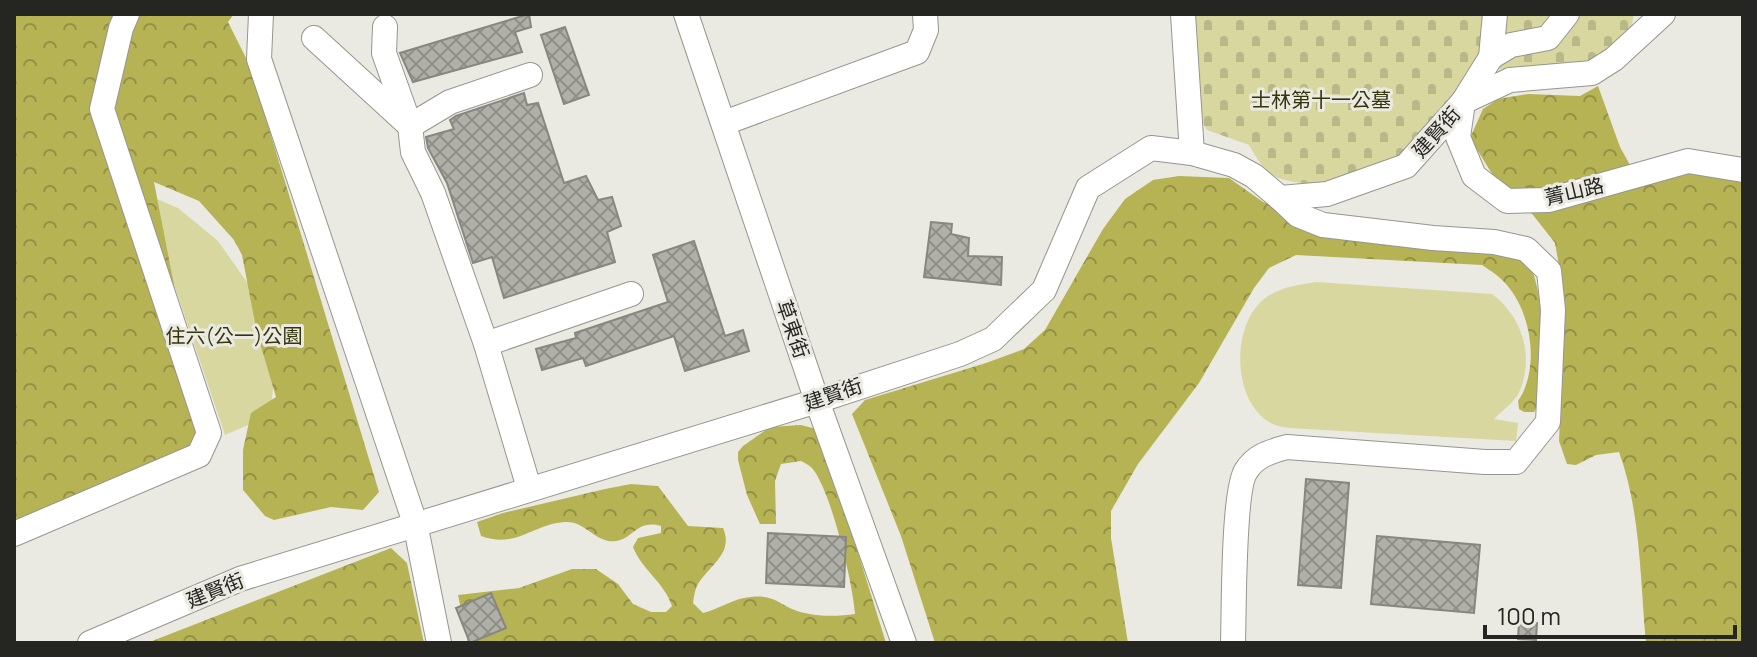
<svg xmlns="http://www.w3.org/2000/svg" width="1757" height="657" font-family="Manrope,'Noto Sans TC',sans-serif">
  <style>
    .green { fill: #d7d79f }
    .forest { fill: url(#forest-crowns) }
    .cemetery { fill: url(#cemetery-stones) }
    .building { fill: url(#building-cross-hatch); stroke: #878780; stroke-width: 2 }
    .lines { fill: none; stroke-linecap: round; stroke-linejoin: round }
    .minor-casing { stroke: #96968f; stroke-width: 26 }
    .minor { stroke: #fff; stroke-width: 24 }
    .labels { text-anchor: middle; dominant-baseline: central; stroke-width: 6; stroke-linejoin: round; paint-order: stroke }
    .park-label { font-size: 20px; fill: #35340b; stroke: #eaeae2 }
    .street-label { font-size: 20px; fill: #252522; stroke: #eaeae2 }
  </style>
  <defs>
    <pattern id="forest-crowns" width="20" height="18" patternUnits="userSpaceOnUse" patternTransform="scale(2)"><rect width="20" height="18" fill="#b6b355"/><path d="M2 6a3 3 0 1 1 6 0M12 15a3 3 0 1 1 6 0" fill="none" stroke="#949146"/></pattern>
    <pattern id="cemetery-stones" width="16" height="16" patternUnits="userSpaceOnUse" patternTransform="scale(2)"><rect width="16" height="16" fill="#d7d79f"/><path d="M2 7V4a2 2 0 0 1 4 0v3zM10 15v-3a2 2 0 0 1 4 0v3z" fill="#b8b889"/></pattern>
    <pattern id="building-cross-hatch" width="8" height="8" patternUnits="userSpaceOnUse" patternTransform="scale(2)"><rect width="8" height="8" fill="#b0b0a9"/><path d="M0 0l8 8M0 8l8-8" fill="none" stroke="#8f8f89"/></pattern>
  </defs>
  <rect width="100%" height="100%" fill="#eaeae2"/>
  <g class="green">
    <polygon points="143,193 178,208 218,241 275,322 276,363 269,424 248,425 225,435"/>
    <path d="M1316,282L1492,294C1520,315 1533,350 1522,385C1518,400 1504,409 1494,419L1518,423L1516,441L1289,428C1284,427 1276,426 1271,423C1232,402 1231,327 1263,300C1278,287 1298,285 1316,282Z"/>
  </g>
  <g class="forest">
    <polygon points="14,14 234,14 228,22 250,66 379,492 363,510 331,507 274,520 265,516 243,490 243,450 251,413 276,397 257,333 242,255 234,240 199,201 154,182 205,444 14,527"/>
    <path d="M1598,86L1620,147L1640,183L1686,170L1743,180V643H1646C1640,580 1641,512 1619,452L1596,455L1576,465L1567,464L1559,441L1565,300L1555,243L1533,215L1494,177L1470,138L1483,109L1498,99L1528,94L1580,96Z"/>
    <path d="M1179,176L1229,178L1263,202L1346,235L1510,254L1528,260C1548,303 1541,357 1540,403L1534,412H1524L1519,409L1518,401C1540,369 1532,313 1506,284C1499,276 1491,271 1482,265L1296,255L1269,268L1254,288L1199,383L1138,464L1111,511V538L1128,643H935L901,536L852,414L865,400L986,363L1024,349L1045,330L1103,229L1125,199L1153,180Z"/>
    <path d="M801,425L820,430L886,643H468L458,595L519,588L572,569H596L618,584L633,604L651,612H666L672,606C664,582 642,570 633,547L638,538L661,533V526C637,519 633,539 616,541C596,544 585,520 565,522C533,524 516,549 481,536L477,522L503,513L605,489L631,484L658,486L688,526L723,528C734,553 710,565 698,584C695,589 694,596 693,603L703,613C719,609 734,598 751,597C772,595 775,601 792,609C811,617 835,617 855,614C853,584 831,490 812,468C809,465 805,463 801,461L781,464L775,481L776,524H760L747,495L738,460V452L743,446L770,427Z"/>
    <polygon points="391,548 407,563 424,643 147,643"/>
  </g>
  <path class="cemetery" d="M1194,14H1634L1630,34L1607,55L1576,67L1473,70C1446,102 1404,163 1366,178C1347,185 1325,185 1305,183C1271,180 1265,173 1249,145L1207,130L1199,117Z"/>
  <g class="building">
    <polygon points="529,14 531,27 515,32 522,52 413,82 400,53"/>
    <polygon points="565,27 589,95 564,104 541,35"/>
    <polygon points="524,93 527,105 538,103 564,183 586,176 598,200 612,197 621,226 607,232 615,262 504,298 492,257 473,263 447,183 428,148 426,137 454,129 450,120 456,116"/>
    <polygon points="931,222 952,224 951,234 969,238 968,256 1002,257 1001,285 924,277"/>
    <polygon points="694,241 725,336 743,330 749,351 685,371 674,336 586,366 583,358 542,370 536,349 576,338 575,333 668,302 653,255"/>
    <polygon points="1306,479 1349,483 1341,588 1298,585"/>
    <polygon points="768,533 846,537 844,587 766,583"/>
    <polygon points="1377,536 1480,545 1474,613 1371,604"/>
    <polygon points="491,593 506,628 470,643 456,608"/>
    <polygon points="1519,622 1537,623 1536,640 1518,639"/>
  </g>
  <g class="lines">
    <defs>
      <g id="minor">
        <polyline points="261,14 259,59 415,523 439,643"/>
        <polyline points="686,14 817,401 904,643"/>
        <polyline points="1183,14 1192,153"/>
        <polyline points="385,27 384,53 410,126 413,152 433,193 486,344 529,488"/>
        <polyline points="314,38 410,126 450,102 530,75"/>
        <polyline points="1491,57 1511,45 1548,38 1567,14"/>
        <polyline points="1463,102 1458,137 1474,176 1507,201 1549,200 1688,161 1743,170"/>
        <polyline points="1463,102 1510,80 1592,73 1614,59 1663,14"/>
        <polyline points="724,123 917,52 926,30 925,14"/>
        <polyline points="486,344 631,294"/>
        <polyline points="14,534 199,455 209,433 102,109 121,28 127,14"/>
        <polyline points="90,643 240,579 817,401 960,354 993,339 1044,290 1088,188 1151,148 1192,153 1234,165 1254,176 1280,198 1327,194 1406,166 1463,102 1491,57 1495,14"/>
        <path d="M1233,643C1234,613 1233,490 1246,471C1256,455 1270,452 1287,447L1485,462H1516L1548,422L1553,310L1549,271L1526,249L1494,242L1433,238L1323,225L1298,215L1280,198"/>
      </g>
    </defs>
    <use href="#minor" class="minor-casing"/>
    <use href="#minor" class="minor"/>
  </g>
  <g class="labels">
    <g class="park-label">
      <text x="1321" y="99">士林第十一公墓</text>
      <text x="234" y="335">住六(公一)公園</text>
    </g>
    <g class="street-label">
      <text transform="translate(1436 132) rotate(-48)">建賢街</text>
      <text transform="translate(1574 191) rotate(-13)">菁山路</text>
      <text transform="translate(793 329) rotate(71)">草東街</text>
      <text transform="translate(833 394) rotate(-19)">建賢街</text>
      <text transform="translate(215 590) rotate(-22)">建賢街</text>
    </g>
  </g>
  <rect width="1757" height="657" fill="none" stroke="#252522" stroke-width="32"/>
  <path d="M1485 625v12h250v-12" fill="none" stroke="#252522" stroke-width="4"/>
  <text x="1497" y="625" font-size="24" fill="#252522" stroke="#eaeae2" stroke-width="6" paint-order="stroke">100 m</text>
</svg>
